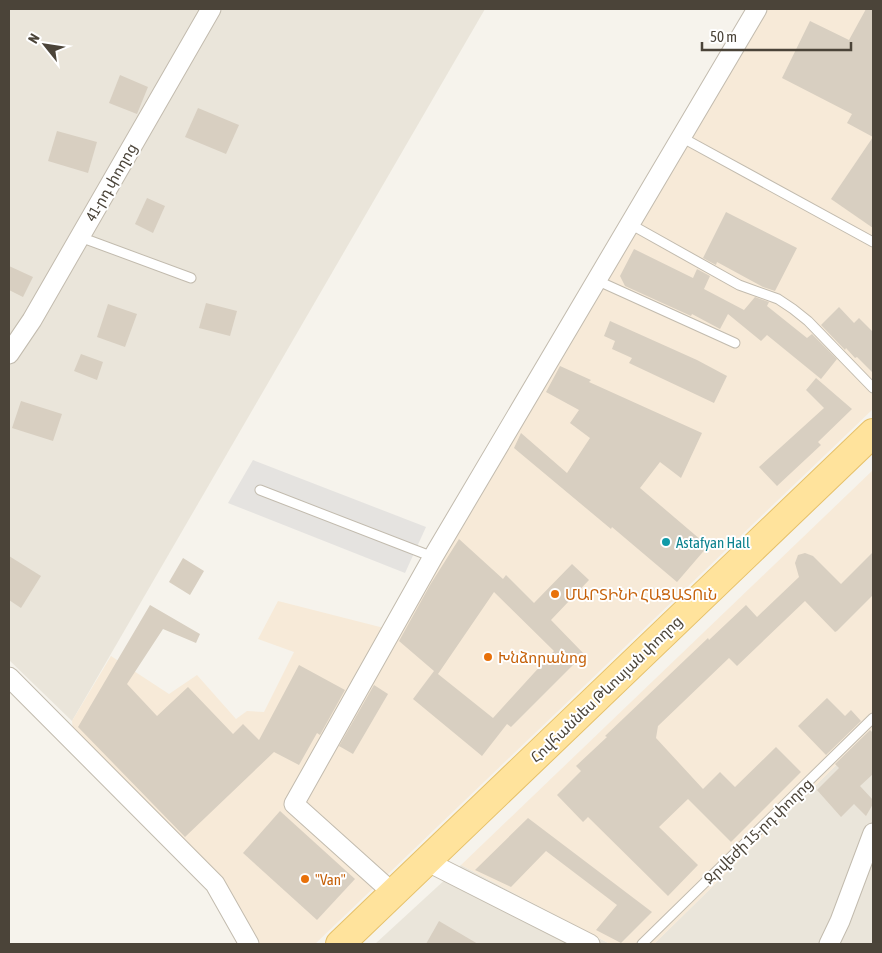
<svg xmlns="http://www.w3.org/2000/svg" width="882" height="953" font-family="'Asap Condensed','Noto Sans Armenian',sans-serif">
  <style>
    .residential { fill: #eae5da }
    .commercial { fill: #f7ead8 }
    .parking { fill: #e5e3e0 }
    .building { fill: #d8cfc1; fill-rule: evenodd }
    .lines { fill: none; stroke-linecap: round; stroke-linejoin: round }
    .lane-casing { stroke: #c2bbae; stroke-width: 11 }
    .street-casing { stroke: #c2bbae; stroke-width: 21 }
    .primary-casing { stroke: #e6c16a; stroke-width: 30 }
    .lane { stroke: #fff; stroke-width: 9 }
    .street { stroke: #fff; stroke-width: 19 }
    .primary { stroke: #ffe39c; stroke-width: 28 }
    .culture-dot { fill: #0f9aa8; stroke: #fff; stroke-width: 2 }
    .food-dot { fill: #e8710a; stroke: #fff; stroke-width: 2 }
    .labels { text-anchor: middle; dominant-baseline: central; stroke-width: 4; stroke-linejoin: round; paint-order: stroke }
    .street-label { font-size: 15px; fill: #4b4439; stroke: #fff }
    .culture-label { font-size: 15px; fill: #0d838f; stroke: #fff; text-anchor: start }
    .food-label { font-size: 15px; fill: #c56008; stroke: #fff; text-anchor: start }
  </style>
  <rect width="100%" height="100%" fill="#f6f3ec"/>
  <g class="residential">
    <polygon points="9,9 485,9 72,721 9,660"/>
    <polygon points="873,729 873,944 654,944"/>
    <polygon points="461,865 610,944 375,944"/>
  </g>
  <g class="commercial">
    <polygon points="751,9 873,9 873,409 315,944 256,944 73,729 72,721 111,656 169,694 197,675 236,719 247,711 264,712 294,652 258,639 278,601 384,628"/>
    <polygon points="873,470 873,729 654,944 610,944 461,865"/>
  </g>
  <polygon class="parking" points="253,460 426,527 405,573 228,503"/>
  <g class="building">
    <polygon points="866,9 873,9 873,137 847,123 852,114 782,78 810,21 849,40"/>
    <polygon points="120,75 148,87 137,114 109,103"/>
    <polygon points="198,108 239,125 226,154 185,137"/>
    <polygon points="57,131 97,142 88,173 48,161"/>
    <polygon points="873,137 873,228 831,199"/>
    <polygon points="147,198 165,206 153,233 135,224"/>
    <polygon points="726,212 797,248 775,291 763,287 717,262 716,265 703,258"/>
    <polygon points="634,249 693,278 697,269 710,276 704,289 744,310 755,297 769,302 767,306 807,338 812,334 837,359 821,379 767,335 761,341 728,314 720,329 692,314 691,316 625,286 620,276"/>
    <polygon points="9,266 33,277 23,297 9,290"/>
    <polygon points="206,303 237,311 230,336 199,328"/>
    <polygon points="108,304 137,314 125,347 97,337"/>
    <polygon points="839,307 854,323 859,318 873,332 873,373 857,357 855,358 846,348 845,350 821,325"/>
    <polygon points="610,321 697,360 727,376 714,403 629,363 632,358 612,349 615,341 604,336"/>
    <polygon points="81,354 103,362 97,380 74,371"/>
    <polygon points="560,366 591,380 589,382 702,433 681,478 660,462 640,488 708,546 677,582 612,527 611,529 514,448 521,433 567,473 590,438 570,423 579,410 546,392"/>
    <polygon points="816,378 852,409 818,442 821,445 777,486 759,467 824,408 806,390"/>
    <polygon points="21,401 62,414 53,441 12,428"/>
    <path d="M459,539L503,579L506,575L534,603L572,564L589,580L551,620L584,654L511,727L507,724L482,756L413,699L434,671L399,641L430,585ZM494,592L554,651L493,718L438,674Z"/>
    <polygon points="873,552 873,595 837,631 835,632 805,601 737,666 729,658 658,726 656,738 703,789 720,772 735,787 776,747 801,772 731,842 688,799 659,827 698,865 668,896 588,817 583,822 557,795 581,771 576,766 607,737 605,736 708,638 709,640 746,605 757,617 799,577 795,563 798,555 805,553 813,556 841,584"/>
    <polygon points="9,556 41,576 21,608 9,600"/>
    <polygon points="183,558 204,571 190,595 169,582"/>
    <polygon points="150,605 200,634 196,643 163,629 127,684 157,716 188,687 233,734 243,724 259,740 299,665 345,690 320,735 317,733 299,765 274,752 185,837 78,727"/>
    <polygon points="374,685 388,694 353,754 339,746"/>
    <polygon points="827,698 845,716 851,710 861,721 826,755 798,726"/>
    <polygon points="870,730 873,733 873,774 860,786 873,800 873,804 866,816 854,804 841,817 817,790 839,768 835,764"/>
    <polygon points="280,811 355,879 317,920 243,853"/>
    <polygon points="528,818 652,912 621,943 596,930 617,905 546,851 511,887 475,870"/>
    <polygon points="439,921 478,944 426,944"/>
  </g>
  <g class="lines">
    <defs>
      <g id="lane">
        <polyline points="681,137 873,242"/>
        <polyline points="630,224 739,285 778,299 793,309 808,321 873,388"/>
        <polyline points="80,237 191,278"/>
        <polyline points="596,280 735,343"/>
        <polyline points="260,490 433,557"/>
        <polyline points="642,944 873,718"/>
      </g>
      <g id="street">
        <polyline points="9,354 32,320 211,9"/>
        <polyline points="9,677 215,884 249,944"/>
        <polyline points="426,861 590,944"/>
        <polyline points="393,893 294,804 433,557 757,9"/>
        <polyline points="829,944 840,921 873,833"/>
      </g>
      <polyline id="primary" points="340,944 873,433"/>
    </defs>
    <use href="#lane" class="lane-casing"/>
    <use href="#street" class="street-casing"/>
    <use href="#primary" class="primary-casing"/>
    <use href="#lane" class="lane"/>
    <use href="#street" class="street"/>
    <use href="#primary" class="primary"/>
  </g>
  <circle class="culture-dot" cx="666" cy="542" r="5"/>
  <g class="food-dot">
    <circle cx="555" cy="594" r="5"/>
    <circle cx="488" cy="657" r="5"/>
    <circle cx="305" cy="879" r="5"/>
  </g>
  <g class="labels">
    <g class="street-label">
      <text transform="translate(111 182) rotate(-60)">41-րդ փողոց</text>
      <text transform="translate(606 689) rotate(-44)">Հովհաննես Թևոսյան փողոց</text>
      <text transform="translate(758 831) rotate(-44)">Ջրվեժի 15-րդ փողոց</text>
    </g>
    <g class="culture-label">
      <text x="676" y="542">Astafyan Hall</text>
    </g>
    <g class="food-label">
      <text x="565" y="594">ՄԱՐՏԻՆԻ ՀԱՑԱՏՈւՆ</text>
      <text x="498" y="657">Խնձորանոց</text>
      <text x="315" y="879">"Van"</text>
    </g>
  </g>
  <rect width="882" height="953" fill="none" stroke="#4b4439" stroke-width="20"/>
  <g transform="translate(45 45) rotate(300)" stroke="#ffffff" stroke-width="4" paint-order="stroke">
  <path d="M0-4L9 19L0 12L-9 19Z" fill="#4b4439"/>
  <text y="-8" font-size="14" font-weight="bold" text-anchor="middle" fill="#4b4439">N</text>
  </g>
  <path d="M702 42v8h149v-8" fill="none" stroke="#4b4439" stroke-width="2.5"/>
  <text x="710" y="42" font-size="15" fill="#4b4439" stroke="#ffffff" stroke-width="4" paint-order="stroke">50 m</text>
</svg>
